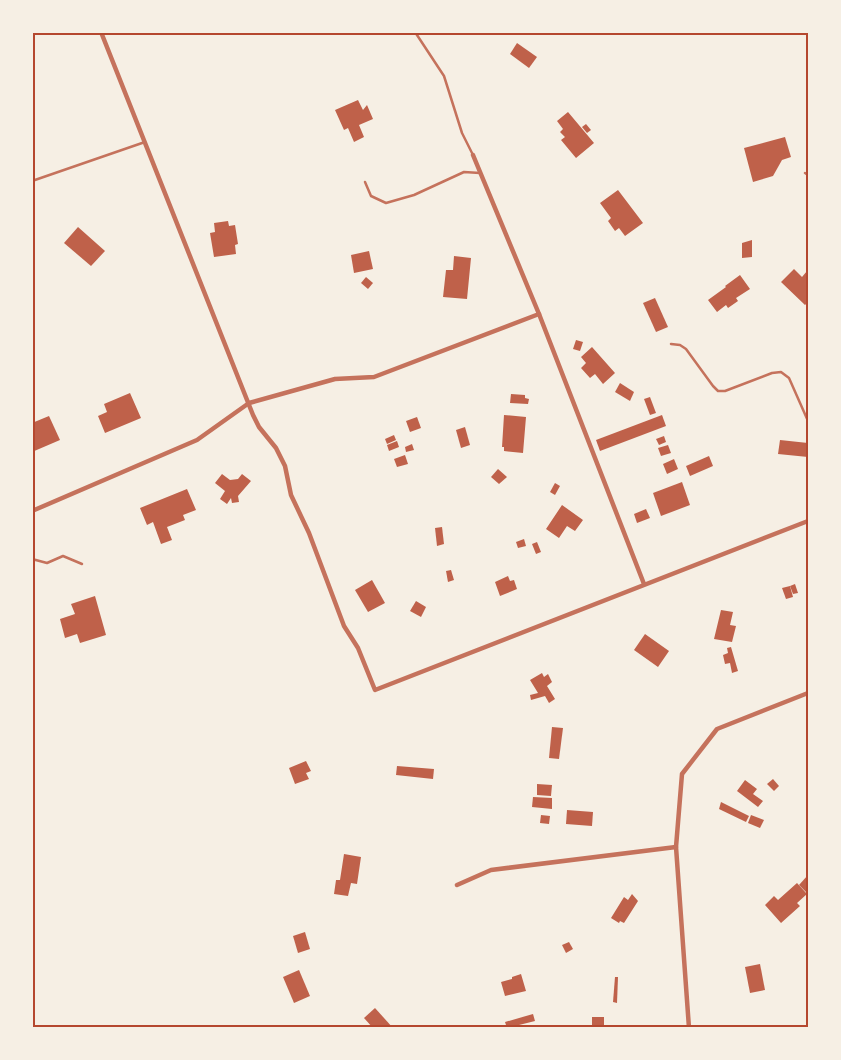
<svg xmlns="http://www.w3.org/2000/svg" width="841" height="1060" font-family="'IBM Plex Serif',serif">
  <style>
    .building { fill: #bf614a }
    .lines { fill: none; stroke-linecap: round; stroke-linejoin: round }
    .service { stroke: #c5725c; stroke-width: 2.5 }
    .minor { stroke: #c5725c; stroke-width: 4.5 }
    .neatline { fill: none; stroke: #b5482f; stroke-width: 2 }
  </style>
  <rect width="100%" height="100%" fill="#f6efe4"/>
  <g class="building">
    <polygon points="517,43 537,57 529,68 510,54"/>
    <polygon points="358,100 363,110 367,105 373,119 359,125 364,137 354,142 348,128 344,130 335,110"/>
    <polygon points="568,112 594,143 576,158 561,140 565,137 560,132 563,129 557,121"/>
    <polygon points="586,124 591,130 587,133 582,127"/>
    <polygon points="785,137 791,157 782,160 773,176 753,182 744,148"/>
    <polygon points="618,190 643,223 625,236 619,228 615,231 608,221 611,218 600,203"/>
    <polygon points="228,221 229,226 235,225 238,244 235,245 236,254 214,257 210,233 215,232 214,223"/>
    <polygon points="78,227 105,251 91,266 64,243"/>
    <polygon points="752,240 752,257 742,258 742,243"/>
    <polygon points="369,251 373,269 354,273 351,255"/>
    <polygon points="454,256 471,258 467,299 443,297 446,270 453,270"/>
    <polygon points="794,269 802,277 807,271 808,272 808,302 805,305 781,282"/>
    <polygon points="740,275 750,289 736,298 738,301 728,308 726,305 717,312 708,300 726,287 725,286"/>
    <polygon points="366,277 373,283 368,289 361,283"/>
    <polygon points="655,298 668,327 656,332 643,303"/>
    <polygon points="576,340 583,342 580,351 573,349"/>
    <polygon points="592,347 615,373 603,384 595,374 590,378 581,368 586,363 581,357"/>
    <polygon points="620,383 634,392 630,401 615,392"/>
    <polygon points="130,393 141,418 105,433 98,416 107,412 104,404"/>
    <polygon points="511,394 525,395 525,398 529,399 528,404 510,403"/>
    <polygon points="650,397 656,413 650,415 644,399"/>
    <polygon points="504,415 526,417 523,453 504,451 504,447 502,447"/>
    <polygon points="662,415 666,426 600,451 596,440"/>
    <polygon points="49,416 60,440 32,452 32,423"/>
    <polygon points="417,417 421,428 410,432 406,421"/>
    <polygon points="465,427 470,445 461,448 456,430"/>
    <polygon points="394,435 396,440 387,444 385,439"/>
    <polygon points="664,436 666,442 659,445 656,439"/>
    <polygon points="780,440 808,443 808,457 778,454"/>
    <polygon points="397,441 399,447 389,451 387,445"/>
    <polygon points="412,444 414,450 406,452 405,447"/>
    <polygon points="668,445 671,453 661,456 658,448"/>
    <polygon points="405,455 408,464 397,467 394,459"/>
    <polygon points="709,456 713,466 690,476 686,466"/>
    <polygon points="674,459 678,469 667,474 663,464"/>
    <polygon points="498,469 507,477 499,484 491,477"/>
    <polygon points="222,474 230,480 238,479 242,474 251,481 238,496 239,502 232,503 231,498 227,504 220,499 225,491 215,483"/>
    <polygon points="682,482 690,505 661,516 653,493"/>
    <polygon points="555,483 560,486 555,495 550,492"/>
    <polygon points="187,489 196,510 183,515 185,520 167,527 172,540 161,544 153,522 147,525 140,508"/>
    <polygon points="562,505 583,520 575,531 567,526 559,538 546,529"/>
    <polygon points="646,509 650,518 637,523 634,514"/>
    <polygon points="442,527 444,544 437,546 435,528"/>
    <polygon points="524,539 526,546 518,548 516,542"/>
    <polygon points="537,542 541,552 536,554 532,544"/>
    <polygon points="451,570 454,580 448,582 446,571"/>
    <polygon points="508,576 510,581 514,580 517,589 500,596 495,582"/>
    <polygon points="372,580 385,603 368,612 355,590"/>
    <polygon points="795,584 798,593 793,594 790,586"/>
    <polygon points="790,586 793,597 786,599 782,588"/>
    <polygon points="95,596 106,635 80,643 77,634 65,638 60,619 75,614 71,604"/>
    <polygon points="416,601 426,607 421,617 410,611"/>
    <polygon points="721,610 733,612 730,625 736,626 732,642 714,639"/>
    <polygon points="645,634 669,651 658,667 634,650"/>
    <polygon points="731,647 738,671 732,673 730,663 725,664 723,655 728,653 727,648"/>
    <polygon points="542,673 544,677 548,674 552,682 547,686 555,699 549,703 545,696 531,700 530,695 538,693 530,680"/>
    <polygon points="552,727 563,728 559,759 549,758"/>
    <polygon points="306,761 311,771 306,773 309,779 295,784 289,768"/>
    <polygon points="397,766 434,769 433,779 396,775"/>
    <polygon points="773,779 779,786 774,791 767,784"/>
    <polygon points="745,780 757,789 753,794 763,801 758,807 737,791"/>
    <polygon points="537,784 552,785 551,796 537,795"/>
    <polygon points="533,797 552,798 552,809 532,807"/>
    <polygon points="721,802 749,816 746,822 719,809"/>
    <polygon points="567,810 593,812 592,826 566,824"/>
    <polygon points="541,815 550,816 549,824 540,823"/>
    <polygon points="751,815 764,820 760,828 748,823"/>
    <polygon points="344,854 361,857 357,884 351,883 348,896 334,894 336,880 340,880"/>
    <polygon points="808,875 808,889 806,892 799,885"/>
    <polygon points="797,883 807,894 797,903 800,906 781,923 765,905 774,896 778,900"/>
    <polygon points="632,894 638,901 624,923 620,921 619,923 611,918 624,897 628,900"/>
    <polygon points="305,932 310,949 298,953 293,936"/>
    <polygon points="569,942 573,949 566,953 562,945"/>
    <polygon points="760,964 765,990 750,993 745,967"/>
    <polygon points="299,970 310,996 294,1003 283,977"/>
    <polygon points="521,974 526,991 505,996 501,982 512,979 512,977"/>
    <polygon points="615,977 618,977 617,1003 613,1002"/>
    <polygon points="375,1008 393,1028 373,1028 364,1018"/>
    <polygon points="533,1014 535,1021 507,1028 505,1022"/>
    <rect x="592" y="1017" width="12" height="11"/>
  </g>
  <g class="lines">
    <g class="service">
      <polyline points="415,32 444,76 462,133 473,155"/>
      <polyline points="805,173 808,175"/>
      <polyline points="32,181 145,142"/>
      <polyline points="365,182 371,196 386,203 414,195 464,172 480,173"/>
      <polyline points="671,344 680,345 686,349 713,386 718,391 725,391 772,373 781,372 789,378 808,421"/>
      <polyline points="32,559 47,563 63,556 82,564"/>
    </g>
    <g class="minor">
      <polyline points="101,32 253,415 259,427 276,448 285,466 291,495 309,533 344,626 358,648 375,690 808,521"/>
      <polyline points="473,155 539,314 644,584"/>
      <polyline points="32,511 197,440 249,403 335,379 374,377 539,314"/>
      <polyline points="457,885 491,870 676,847"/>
      <polyline points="689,1028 676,847 682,774 717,729 808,693"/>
    </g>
  </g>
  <rect width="841" height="1060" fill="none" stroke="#f6efe4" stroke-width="68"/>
  <rect x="34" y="34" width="773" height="992" class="neatline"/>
</svg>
